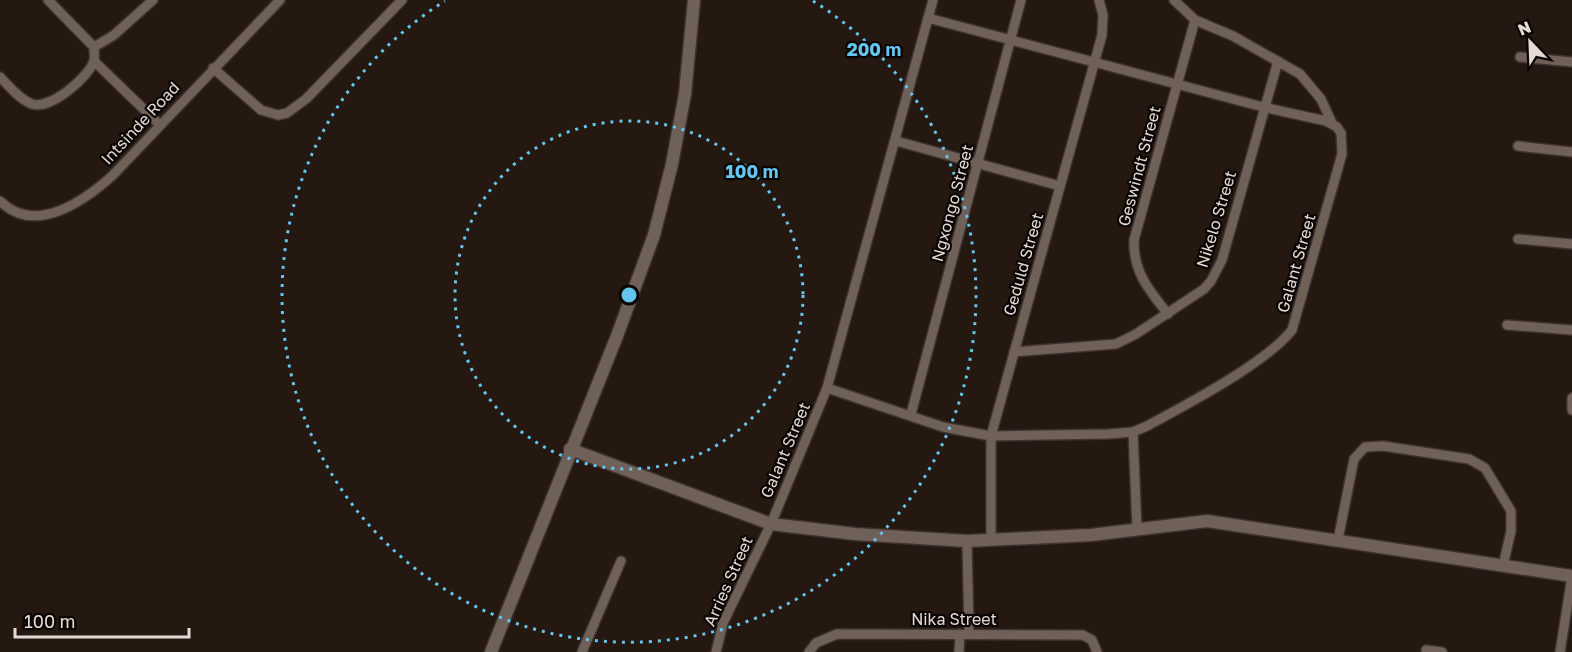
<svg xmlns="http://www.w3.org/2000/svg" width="1572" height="652" font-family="'Golos Text',sans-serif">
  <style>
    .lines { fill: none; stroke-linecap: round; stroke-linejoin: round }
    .minor-casing { stroke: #3c3330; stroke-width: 12 }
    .tertiary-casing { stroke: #3c3330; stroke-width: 15 }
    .minor { stroke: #706158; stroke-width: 9 }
    .tertiary { stroke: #706158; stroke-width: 12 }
    .ring { fill: none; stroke: #64c5ee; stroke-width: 3; stroke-dasharray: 3 6 }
    .labels { text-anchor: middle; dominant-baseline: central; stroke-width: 4.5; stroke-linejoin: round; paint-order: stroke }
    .street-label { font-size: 16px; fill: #e4dbd6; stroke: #0a0503 }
    .centre { fill: #64c5ee; stroke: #0a0503; stroke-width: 3 }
    .ring-label { font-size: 18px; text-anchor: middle; font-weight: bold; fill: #64c5ee; stroke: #0a0503; stroke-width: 4.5; stroke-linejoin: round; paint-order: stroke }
  </style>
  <rect width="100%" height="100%" fill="#241810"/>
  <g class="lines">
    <defs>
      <g id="minor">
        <polyline points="1174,0 1195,20 1233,36 1300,74 1321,99 1332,123"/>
        <polyline points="94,47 114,35 153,0"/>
        <polyline points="1520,57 1572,62"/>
        <polyline points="94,61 160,125"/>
        <polyline points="213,68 261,110 278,115 287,113 306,99 402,0"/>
        <path d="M0,77C9,86 19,99 32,104C50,110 88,78 94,61C95,57 94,51 94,47L48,0"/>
        <polyline points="896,141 1060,186"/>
        <polyline points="1518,146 1572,152"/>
        <path d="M0,201C35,236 84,201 112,176L280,0"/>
        <polyline points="1518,239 1572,244"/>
        <path d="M1168,314C1149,290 1133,272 1134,240L1195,20"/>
        <polyline points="1507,325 1572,330"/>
        <polyline points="1014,352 1116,344 1136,334 1204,289 1211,281 1222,260 1278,61"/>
        <path d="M827,388L943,427L991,436L1108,434L1133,432L1147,426C1186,405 1266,363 1292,330L1342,154L1341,133L1337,127L1326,121L1263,107L928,18"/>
        <polyline points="1572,398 1572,410"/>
        <polyline points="911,414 1021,0"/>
        <polyline points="1133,432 1137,529"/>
        <polyline points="991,540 991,436 1102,35 1103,15 1099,0"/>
        <polyline points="1338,540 1354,459 1365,447 1383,446 1469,459 1485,468 1511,511 1511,531 1503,566"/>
        <polyline points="967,541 969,634"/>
        <polyline points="1426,650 1442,652"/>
        <polyline points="582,652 621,561"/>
        <polyline points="716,652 723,623 771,524 827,388 933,0"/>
        <polyline points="809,652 816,643 837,634 1083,635 1092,640 1097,652"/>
        <polyline points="959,652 960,634"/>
        <polyline points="1560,652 1572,576"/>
      </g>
      <g id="tertiary">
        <polyline points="570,449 771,524 855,534 967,541 1091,535 1207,521 1572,576"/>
        <polyline points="491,652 617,336 654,235 672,164 685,94 694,0"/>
      </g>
    </defs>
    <use href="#minor" class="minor-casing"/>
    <use href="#tertiary" class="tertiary-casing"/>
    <use href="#minor" class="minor"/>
    <use href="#tertiary" class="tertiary"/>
  </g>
  <g class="ring">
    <circle cx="629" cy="295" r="174"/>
    <path d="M813 1A347 347 0 1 1 445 1"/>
  </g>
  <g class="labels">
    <g class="street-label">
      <text transform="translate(140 123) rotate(-47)">Intsinde Road</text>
      <text transform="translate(1139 166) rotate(-75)">Geswindt Street</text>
      <text transform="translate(952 203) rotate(-75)">Ngxongo Street</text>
      <text transform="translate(1216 219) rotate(-73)">Nikelo Street</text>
      <text transform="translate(1296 263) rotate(-74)">Galant Street</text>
      <text transform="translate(1023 264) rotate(-74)">Geduld Street</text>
      <text transform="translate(785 450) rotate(-67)">Galant Street</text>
      <text transform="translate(728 581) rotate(-66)">Arries Street</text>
      <text x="954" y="619">Nika Street</text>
    </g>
  </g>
  <circle cx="629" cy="295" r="9" class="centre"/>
  <g class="ring-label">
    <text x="874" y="56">200 m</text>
    <text x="752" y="178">100 m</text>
  </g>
  <g transform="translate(1530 42) rotate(337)" stroke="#0a0503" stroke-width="4.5" paint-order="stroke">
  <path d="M0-4.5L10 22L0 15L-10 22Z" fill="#e4dbd6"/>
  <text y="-9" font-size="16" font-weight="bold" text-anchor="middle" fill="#e4dbd6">N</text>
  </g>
  <path d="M15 628v9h174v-9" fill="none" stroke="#e4dbd6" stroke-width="3"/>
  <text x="24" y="628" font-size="18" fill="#e4dbd6" stroke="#0a0503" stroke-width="4.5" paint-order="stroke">100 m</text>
</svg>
